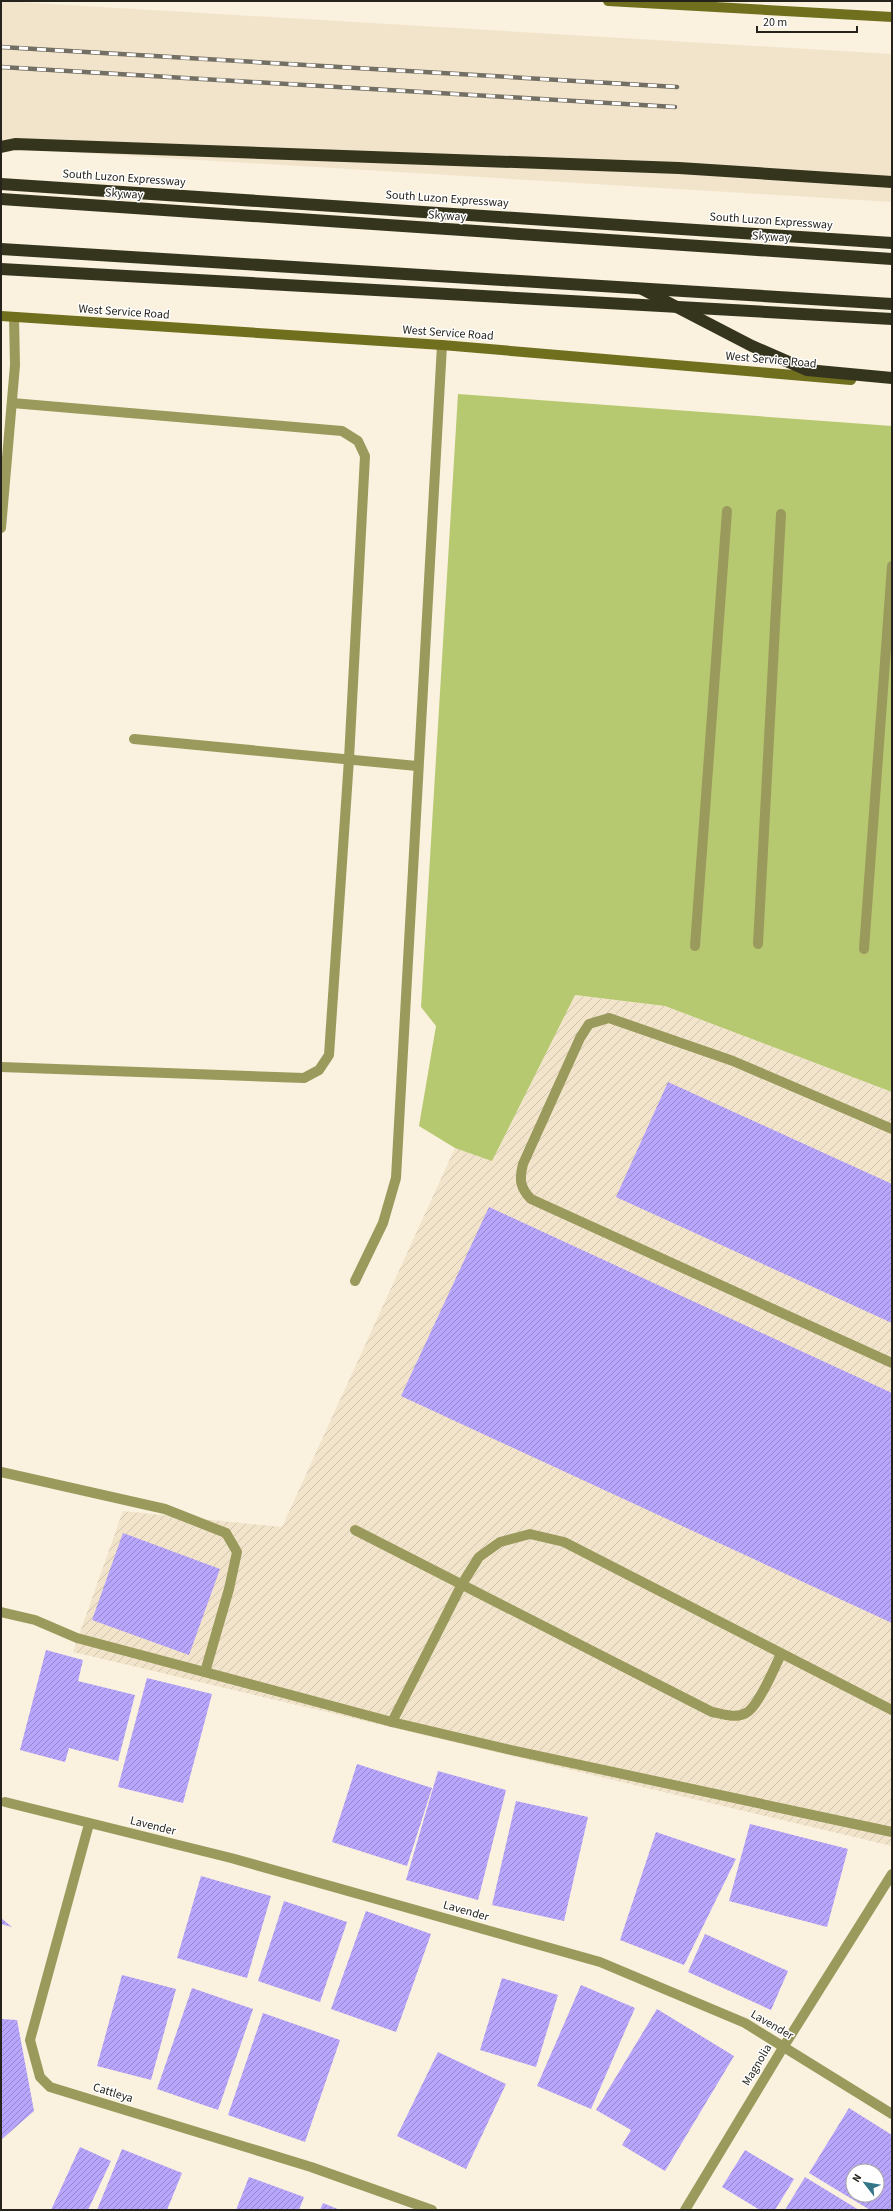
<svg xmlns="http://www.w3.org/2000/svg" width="893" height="2211" font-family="'Source Sans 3',sans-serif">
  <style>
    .built { fill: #f2e4cb }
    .industrial { fill: url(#industrial-furrows) }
    .grass { fill: #b7c970 }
    .building { fill: url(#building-hatch); fill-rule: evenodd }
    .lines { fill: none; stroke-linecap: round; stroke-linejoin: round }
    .service { stroke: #9b9a5d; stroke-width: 10 }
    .minor { stroke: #9b9a5d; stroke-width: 10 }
    .secondary { stroke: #706f1e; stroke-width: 10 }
    .motorway { stroke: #35351e; stroke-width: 12 }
    .rail-casing { stroke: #746f64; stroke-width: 4.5 }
    .rail { stroke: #fff; stroke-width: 3; stroke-dasharray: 9; stroke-linecap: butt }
    .motorway-bridge { stroke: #35351e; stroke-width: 12 }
    .labels { text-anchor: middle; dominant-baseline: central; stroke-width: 3; stroke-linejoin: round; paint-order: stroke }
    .street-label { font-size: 12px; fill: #26231c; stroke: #fff }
  </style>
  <defs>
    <pattern id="industrial-furrows" width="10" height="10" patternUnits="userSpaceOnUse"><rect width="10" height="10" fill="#f2e4cb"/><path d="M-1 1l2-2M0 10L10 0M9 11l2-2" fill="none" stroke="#cfc3ae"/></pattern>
    <pattern id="building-hatch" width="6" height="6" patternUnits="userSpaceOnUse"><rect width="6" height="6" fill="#b8a5fc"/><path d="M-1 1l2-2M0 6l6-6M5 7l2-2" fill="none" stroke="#9586cb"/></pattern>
  </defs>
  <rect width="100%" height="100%" fill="#faf1de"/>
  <polygon class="built" points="1,1 892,54 892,202 1,148"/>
  <polygon class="industrial" points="574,995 665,1006 892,1092 892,1846 73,1652 123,1511 282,1527 455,1148 492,1160"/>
  <polygon class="grass" points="458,394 892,426 892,1092 665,1006 575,995 492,1161 455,1148 419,1126 436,1026 421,1007"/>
  <g class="building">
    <polygon points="668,1082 892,1184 892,1323 616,1197"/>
    <polygon points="489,1207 892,1393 892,1623 401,1396"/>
    <polygon points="123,1533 220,1569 189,1655 92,1620"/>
    <polygon points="46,1650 83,1660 78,1681 135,1695 118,1761 69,1748 65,1762 20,1750"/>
    <polygon points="147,1678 212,1694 183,1803 118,1787"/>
    <polygon points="357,1764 432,1788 407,1866 332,1842"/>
    <polygon points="438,1771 506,1790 478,1900 406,1880"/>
    <polygon points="516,1801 588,1817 564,1921 492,1905"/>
    <polygon points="750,1824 848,1849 827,1927 729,1901"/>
    <polygon points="656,1832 736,1859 684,1965 620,1940"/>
    <polygon points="201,1876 271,1896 247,1978 177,1958"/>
    <polygon points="284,1901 347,1922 320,2002 258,1981"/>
    <polygon points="366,1911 431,1934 396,2032 331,2009"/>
    <polygon points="1,1918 12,1927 1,1924"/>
    <polygon points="705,1934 788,1971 771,2010 688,1972"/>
    <polygon points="122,1975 176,1989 151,2080 97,2066"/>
    <polygon points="502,1978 558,1995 536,2067 480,2050"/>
    <polygon points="581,1985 635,2008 591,2109 537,2086"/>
    <polygon points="192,1988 253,2009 218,2110 157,2089"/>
    <polygon points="657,2009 734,2056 665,2171 622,2145 631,2130 596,2110"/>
    <polygon points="263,2013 340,2040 305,2142 228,2115"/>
    <polygon points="1,2019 17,2020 34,2111 1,2140"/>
    <polygon points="438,2052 506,2084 466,2169 397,2136"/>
    <path d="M849,2108L892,2135V2210H870L809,2173ZM853,2171H877V2195H853Z"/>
    <polygon points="80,2147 111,2161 88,2210 51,2210"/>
    <polygon points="122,2149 182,2173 167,2210 97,2210"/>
    <polygon points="745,2150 794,2179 775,2210 760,2210 722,2187"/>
    <polygon points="249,2177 304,2197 299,2210 236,2210"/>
    <polygon points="805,2177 859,2210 785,2210"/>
    <polygon points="323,2203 340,2210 320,2210"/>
  </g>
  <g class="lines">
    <g class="service">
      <polyline points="1,528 15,365 14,317"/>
      <polyline points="134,739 417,766"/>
      <polyline points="758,944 781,514"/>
      <polyline points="695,946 727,511"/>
      <polyline points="864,949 892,566"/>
      <polyline points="1,1067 304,1078 319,1070 329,1055 349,759 365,456 358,441 342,431 12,403"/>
      <path d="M892,1129L733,1061L609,1018L589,1024L580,1038L523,1164C519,1179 520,1188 531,1199L892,1363"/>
      <polyline points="355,1281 383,1223 396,1178 442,345"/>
      <polyline points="1,1472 165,1509 226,1533 237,1552 229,1589 205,1672"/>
      <path d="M355,1530L712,1712C723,1714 735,1719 746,1713C758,1707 775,1667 781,1654"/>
      <polyline points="1,1612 35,1620 77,1638 392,1722 511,1750 892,1832"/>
      <polyline points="392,1722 462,1584 479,1557 500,1542 530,1534 564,1542 892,1710"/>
    </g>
    <g class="minor">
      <polyline points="5,1802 231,1858 600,1962 745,2023 892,2114"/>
      <polyline points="89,1824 30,2040 40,2077 50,2087 311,2167 432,2210"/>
      <polyline points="685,2210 784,2046 892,1874"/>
    </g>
    <g class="secondary">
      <polyline points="608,1 892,17"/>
      <polyline points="1,316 442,345 851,380"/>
    </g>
    <g class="motorway">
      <polyline points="1,147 15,144 679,168 892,182"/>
      <polyline points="1,184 892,243"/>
      <polyline points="1,199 892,259"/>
      <polyline points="1,249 892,304"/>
      <polyline points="1,269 892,319"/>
    </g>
    <defs>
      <g id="rail">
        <polyline points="1,47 677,87"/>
        <polyline points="1,67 675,107"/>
      </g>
    </defs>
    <use href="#rail" class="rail-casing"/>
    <use href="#rail" class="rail"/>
    <polyline class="motorway-bridge" points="642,289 752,346 807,370 892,378"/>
  </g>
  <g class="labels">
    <g class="street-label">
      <text transform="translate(124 178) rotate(4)">South Luzon Expressway</text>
      <text transform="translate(124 194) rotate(4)">Skyway</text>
      <text transform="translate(447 199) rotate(4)">South Luzon Expressway</text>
      <text transform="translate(447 216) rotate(4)">Skyway</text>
      <text transform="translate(771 221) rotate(4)">South Luzon Expressway</text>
      <text transform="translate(771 237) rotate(4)">Skyway</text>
      <text transform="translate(124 312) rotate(4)">West Service Road</text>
      <text transform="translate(448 333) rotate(4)">West Service Road</text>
      <text transform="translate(771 360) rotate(5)">West Service Road</text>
      <text transform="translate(153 1826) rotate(14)">Lavender</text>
      <text transform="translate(466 1911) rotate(16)">Lavender</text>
      <text transform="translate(772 2025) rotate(30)">Lavender</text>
      <text transform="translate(757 2065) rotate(-59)">Magnolia</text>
      <text transform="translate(113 2093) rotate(17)">Cattleya</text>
    </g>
  </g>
  <rect width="893" height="2211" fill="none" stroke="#26231c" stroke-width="4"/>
  <g transform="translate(865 2183) rotate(301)"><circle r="19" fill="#ffffff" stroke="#a8a7a4"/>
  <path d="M0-3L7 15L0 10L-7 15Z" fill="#347687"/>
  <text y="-6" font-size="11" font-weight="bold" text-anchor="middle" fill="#26231c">N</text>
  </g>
  <path d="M757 26v6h100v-6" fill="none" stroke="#26231c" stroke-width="2"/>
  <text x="763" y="26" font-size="12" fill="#26231c" stroke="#ffffff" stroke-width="3" paint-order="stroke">20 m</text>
</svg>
